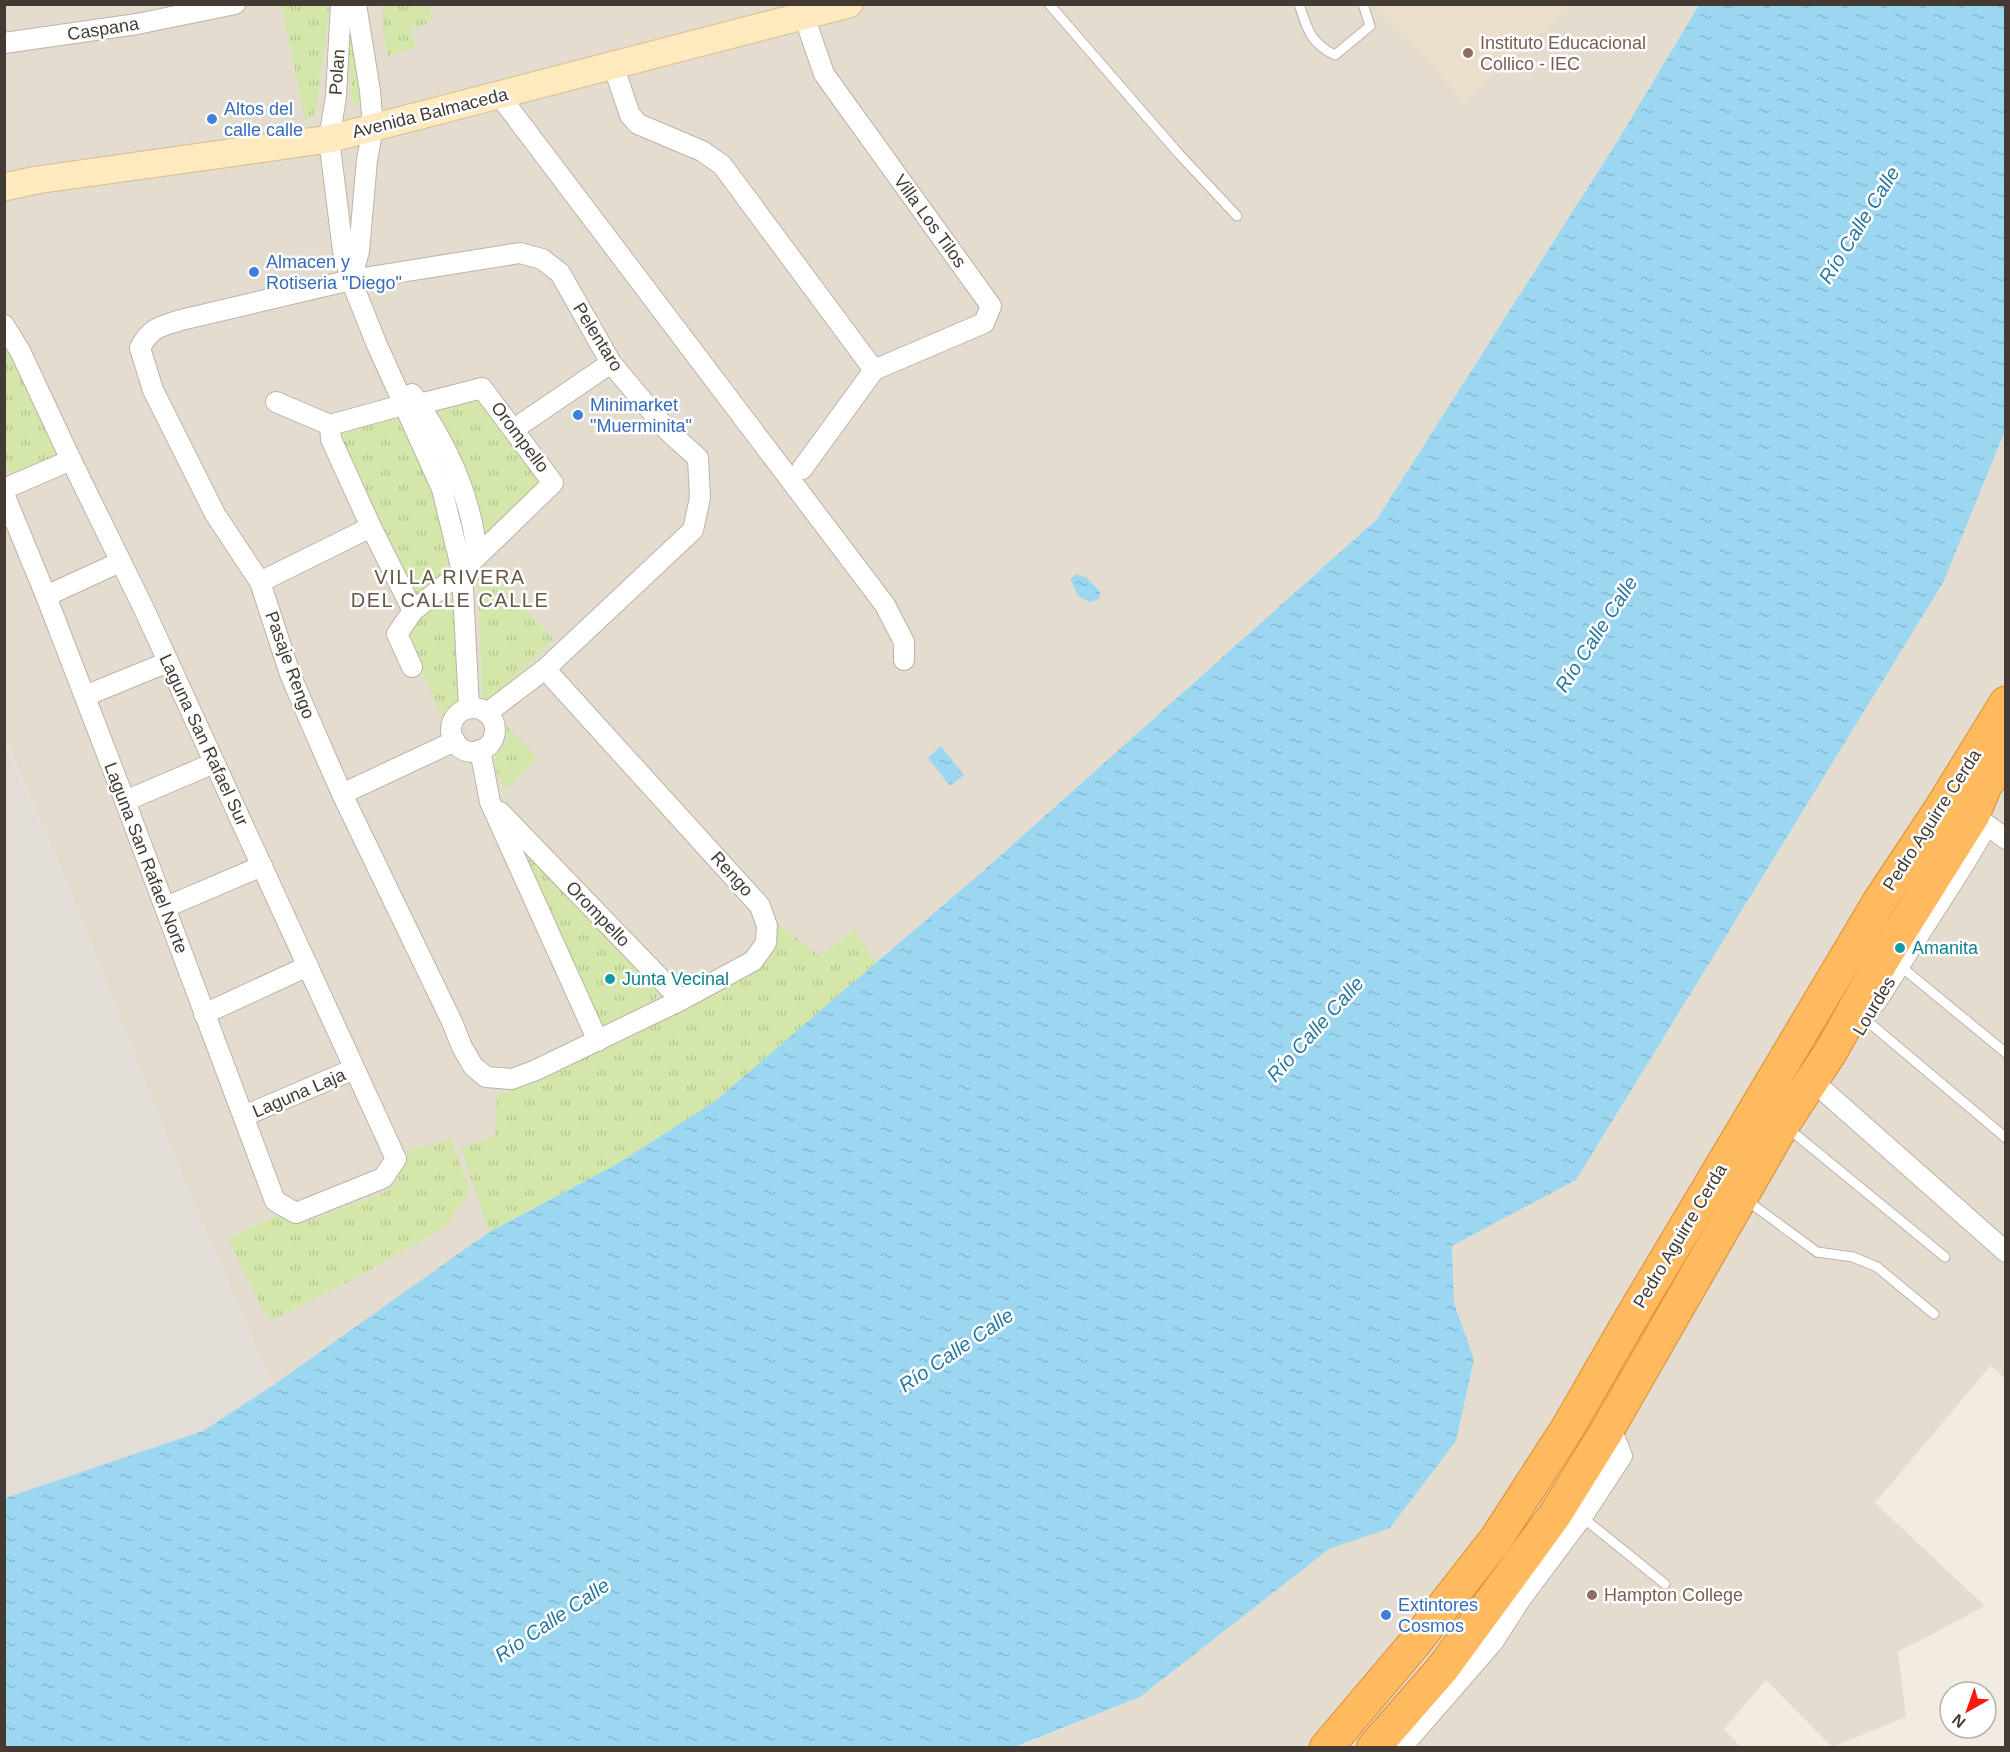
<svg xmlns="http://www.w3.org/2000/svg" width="2010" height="1752" font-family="Helvetica,sans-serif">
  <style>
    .residential { fill: #e5dcd0 }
    .industrial { fill: #e3ddd7 }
    .education { fill: #ebdfcb }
    .grass { fill: url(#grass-tufts) }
    .water { fill: url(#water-ripples) }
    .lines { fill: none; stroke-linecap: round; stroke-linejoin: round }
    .lane-casing { stroke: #bdb2a5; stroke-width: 11 }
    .street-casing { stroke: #bdb2a5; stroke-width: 22 }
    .secondary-casing { stroke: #d6bd92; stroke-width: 29 }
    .highway-casing { stroke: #df8c2e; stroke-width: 35 }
    .lane { stroke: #fff; stroke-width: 9 }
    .street { stroke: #fff; stroke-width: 20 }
    .secondary { stroke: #ffe9be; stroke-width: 27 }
    .highway { stroke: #ffba5f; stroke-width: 33 }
    .education-dot { fill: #8d6e63; stroke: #fff; stroke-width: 2 }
    .shop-dot { fill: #3f7fe0; stroke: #fff; stroke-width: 2 }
    .culture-dot { fill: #0f9aa8; stroke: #fff; stroke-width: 2 }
    .labels { text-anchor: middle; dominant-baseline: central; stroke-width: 5; stroke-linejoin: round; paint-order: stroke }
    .street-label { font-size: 18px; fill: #433b33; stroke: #fff }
    .education-label { font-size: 18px; fill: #785e54; stroke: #fff; text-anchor: start }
    .shop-label { font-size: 18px; fill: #366cbe; stroke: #fff; text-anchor: start }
    .culture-label { font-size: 18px; fill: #0d838f; stroke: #fff; text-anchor: start }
    .water-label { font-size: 20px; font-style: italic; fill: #28799f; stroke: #fff }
    .neighbourhood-label { font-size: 20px; letter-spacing: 1.5px; fill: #66584a; stroke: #fff }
  </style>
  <defs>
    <pattern id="grass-tufts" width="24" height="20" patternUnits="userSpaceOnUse" patternTransform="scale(1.5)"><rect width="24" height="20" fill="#d2e7a9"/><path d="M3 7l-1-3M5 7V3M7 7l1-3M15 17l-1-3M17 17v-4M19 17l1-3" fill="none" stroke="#b6c792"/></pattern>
    <pattern id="water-ripples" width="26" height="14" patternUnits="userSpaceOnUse" patternTransform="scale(1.5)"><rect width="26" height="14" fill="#9cd7f1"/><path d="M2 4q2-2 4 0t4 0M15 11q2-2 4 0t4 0" fill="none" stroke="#88b9cf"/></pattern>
  </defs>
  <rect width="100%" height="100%" fill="#f1ebe2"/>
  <g class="residential">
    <polygon points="4,5 1699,5 1620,137 1377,519 990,865 714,1102 489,1232 272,1386 181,1175 71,894 5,740"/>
    <polygon points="2005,431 2005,1379 1991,1365 1875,1503 1985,1606 1898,1652 1906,1717 1832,1747 1766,1680 1724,1729 1741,1747 1015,1748 1140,1697 1329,1549 1390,1528 1456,1441 1474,1359 1454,1303 1452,1246 1576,1180 1943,583"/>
  </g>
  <polygon class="industrial" points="4,740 71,894 181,1175 272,1386 204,1431 5,1498"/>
  <polygon class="education" points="1374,5 1572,5 1464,101"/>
  <g class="grass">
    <polygon points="295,4 326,5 329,10 317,104 314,115 305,120 282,7"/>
    <polygon points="383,4 429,5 433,20 411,30 416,47 388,56 383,28"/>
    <polygon points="350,35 355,37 361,100 357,106 352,102 347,38"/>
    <polygon points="5,345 56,452 53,460 17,475 5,469"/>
    <polygon points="478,398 542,483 481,542 429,412"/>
    <polygon points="399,414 430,473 454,567 415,602 340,441 339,429"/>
    <polygon points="481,561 554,640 487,703 482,701 478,573"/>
    <polygon points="445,597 457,598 460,703 445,722 419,666 406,630"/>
    <polygon points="507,726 538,758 504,790 492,762 506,742"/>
    <polygon points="526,853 532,854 659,986 656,999 606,1027 597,1024 522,858"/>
    <polygon points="776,922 821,957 854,929 876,963 714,1102 615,1165 489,1232 461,1148 495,1136 497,1095 533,1084 760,968 771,951"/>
    <path d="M451,1139L470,1191L445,1227L346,1283L271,1321L261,1306L228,1239L280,1214L287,1221L300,1224L385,1192C400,1178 404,1171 407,1151Z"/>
  </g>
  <g class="water">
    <polygon points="1699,5 2005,5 2005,431 1943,583 1576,1180 1452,1246 1454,1303 1474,1359 1456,1441 1390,1528 1329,1549 1140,1697 1015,1747 5,1747 5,1498 203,1431 272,1386 489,1232 615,1165 714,1102 990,865 1377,519 1620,137"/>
    <polygon points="1076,574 1087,578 1100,592 1099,599 1090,602 1078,596 1070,579"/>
    <polygon points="941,746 964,775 950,786 928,758"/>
  </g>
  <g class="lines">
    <defs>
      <g id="lane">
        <polyline points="1049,4 1179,154 1237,216"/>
        <path d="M1299,4C1307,29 1311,44 1335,55L1370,26L1363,4"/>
        <polyline points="1899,965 2006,1053"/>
        <polyline points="1866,1020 2006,1138"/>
        <polyline points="1795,1134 1945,1257"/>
        <polyline points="1745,1199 1817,1252 1853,1257 1877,1267 1934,1314"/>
        <polyline points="1582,1517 1665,1584"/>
      </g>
      <g id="street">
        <polyline points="341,4 336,97 329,139 343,251 351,280 377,345 442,489 462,571 469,708"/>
        <polyline points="4,43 137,24 235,4"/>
        <polyline points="613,65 630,115 638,124 702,151 722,165 874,370"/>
        <polyline points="499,95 885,605 904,642 904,660"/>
        <polyline points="351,280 359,251 367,160 373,128 370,91 356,4"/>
        <polyline points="4,325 20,351 71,460 144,609 396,1159 383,1178 296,1213 275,1201 125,801 46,596 4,494"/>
        <path d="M412,394C446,442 472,497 477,556"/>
        <polyline points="276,402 330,425"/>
        <polyline points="514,429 611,363"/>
        <polyline points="802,469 874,370 984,323 991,306 824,74 804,16"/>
        <polyline points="4,489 71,460"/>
        <polyline points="260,582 371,527"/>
        <polyline points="46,596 120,562"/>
        <polyline points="412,667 397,634 413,611 462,571 553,483 482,388 428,402 403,405 330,425 331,439 371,527 413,611"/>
        <polyline points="85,696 168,662"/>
        <circle cx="473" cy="730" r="22"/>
        <path d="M487,713L545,669L693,530L700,498L698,458L668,431L611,363L560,273L542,259L520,253L351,280L181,320C160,327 151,327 140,348L153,390L215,514L260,582L290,674L310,721L342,794L452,1022L462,1047L473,1066L486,1077L512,1079L536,1070L681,1000L753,961L766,943L767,926L760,906L545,669"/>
        <polyline points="480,750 490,802 598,1041"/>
        <polyline points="342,794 455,741"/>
        <polyline points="125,801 214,763"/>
        <polyline points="500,812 681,1000"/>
        <polyline points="1975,816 2006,839"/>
        <polyline points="166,907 262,866"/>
        <polyline points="1876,1002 1966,861 1983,832"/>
        <polyline points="204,1014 308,966"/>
        <polyline points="1823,1090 2006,1252"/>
        <polyline points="244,1116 354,1069"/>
        <polyline points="1401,1748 1493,1642 1520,1600 1582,1517 1622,1456 1616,1441 1605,1434"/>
      </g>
      <polyline id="secondary" points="4,187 37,180 329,139 849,4"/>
      <g id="highway">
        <polyline points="1326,1748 1414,1644 1496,1539 1567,1429 1627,1325 1879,902 1940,810 2006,703"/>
        <polyline points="1373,1748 1442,1669 1554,1516 1605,1434 1782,1126 1830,1053 1884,957 1973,815 1985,786 2006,754"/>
      </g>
    </defs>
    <use href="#lane" class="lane-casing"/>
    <use href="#street" class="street-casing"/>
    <use href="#secondary" class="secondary-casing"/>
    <use href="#highway" class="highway-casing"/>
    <use href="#lane" class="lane"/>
    <use href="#street" class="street"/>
    <use href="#secondary" class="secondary"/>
    <use href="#highway" class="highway"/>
  </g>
  <g class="education-dot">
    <circle cx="1468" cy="53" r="6"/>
    <circle cx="1592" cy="1595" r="6"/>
  </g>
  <g class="shop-dot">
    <circle cx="212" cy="119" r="6"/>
    <circle cx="254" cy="272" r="6"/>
    <circle cx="578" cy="415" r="6"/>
    <circle cx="1386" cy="1615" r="6"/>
  </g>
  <g class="culture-dot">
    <circle cx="1900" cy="948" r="6"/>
    <circle cx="610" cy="979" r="6"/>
  </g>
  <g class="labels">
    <g class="street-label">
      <text transform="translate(103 29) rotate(-9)">Caspana</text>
      <text transform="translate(337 72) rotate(-86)">Polan</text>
      <text transform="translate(430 113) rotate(-14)">Avenida Balmaceda</text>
      <text transform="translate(930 221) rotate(54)">Villa Los Tilos</text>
      <text transform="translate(598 337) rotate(58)">Pelentaro</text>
      <text transform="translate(520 437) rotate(53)">Orompello</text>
      <text transform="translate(290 665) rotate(70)">Pasaje Rengo</text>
      <text transform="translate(204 740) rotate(65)">Laguna San Rafael Sur</text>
      <text transform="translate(1932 820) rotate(-57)">Pedro Aguirre Cerda</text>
      <text transform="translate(146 858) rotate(69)">Laguna San Rafael Norte</text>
      <text transform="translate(732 874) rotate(48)">Rengo</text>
      <text transform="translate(598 914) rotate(46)">Orompello</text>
      <text transform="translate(1874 1006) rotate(-59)">Lourdes</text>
      <text transform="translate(299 1093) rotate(-23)">Laguna Laja</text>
      <text transform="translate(1680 1236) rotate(-59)">Pedro Aguirre Cerda</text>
    </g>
    <g class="education-label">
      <text x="1480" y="43">Instituto Educacional<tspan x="1480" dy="21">Collico - IEC</tspan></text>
      <text x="1604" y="1595">Hampton College</text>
    </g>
    <g class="shop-label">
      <text x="224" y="109">Altos del<tspan x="224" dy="21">calle calle</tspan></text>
      <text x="266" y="262">Almacen y<tspan x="266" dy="21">Rotiseria "Diego"</tspan></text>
      <text x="590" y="405">Minimarket<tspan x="590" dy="21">"Muerminita"</tspan></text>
      <text x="1398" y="1605">Extintores<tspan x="1398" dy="21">Cosmos</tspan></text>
    </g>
    <g class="culture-label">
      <text x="1912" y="948">Amanita</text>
      <text x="622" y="979">Junta Vecinal</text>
    </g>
    <g class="water-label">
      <text transform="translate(1859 225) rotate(-58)">Río Calle Calle</text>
      <text transform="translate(1596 634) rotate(-57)">Río Calle Calle</text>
      <text transform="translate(1315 1029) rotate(-48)">Río Calle Calle</text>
      <text transform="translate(956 1350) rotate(-34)">Río Calle Calle</text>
      <text transform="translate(552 1620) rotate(-34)">Río Calle Calle</text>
    </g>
    <g class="neighbourhood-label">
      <text x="450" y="577">VILLA RIVERA<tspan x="450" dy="23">DEL CALLE CALLE</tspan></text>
    </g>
  </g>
  <rect width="2010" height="1752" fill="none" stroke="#433b33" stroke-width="12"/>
  <g transform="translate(1968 1710) rotate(220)"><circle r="28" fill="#ffffff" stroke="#b4b1ad" stroke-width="1.5"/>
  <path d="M0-4.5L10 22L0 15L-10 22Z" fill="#fe180d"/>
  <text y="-9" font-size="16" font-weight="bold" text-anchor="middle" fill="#433b33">N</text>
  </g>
</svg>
